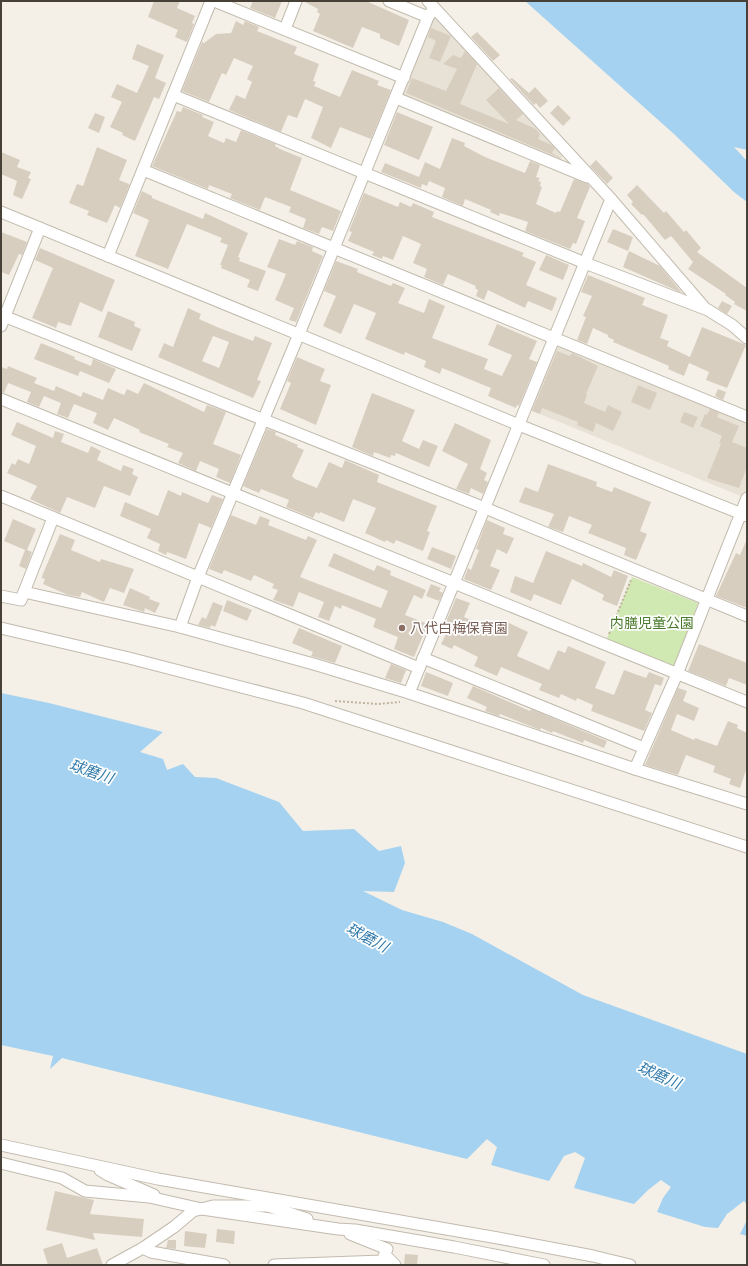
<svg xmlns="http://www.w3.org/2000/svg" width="748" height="1266" font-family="'Sofia Sans Condensed','Noto Sans JP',sans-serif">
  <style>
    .residential { fill: #e8e2d6 }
    .green { fill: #d0e8b1 }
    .water { fill: #a4d2f0 }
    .building { fill: #d8cec0; fill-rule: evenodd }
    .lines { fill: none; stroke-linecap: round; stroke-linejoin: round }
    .minor-casing { stroke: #c2baad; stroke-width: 13 }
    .path { stroke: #c1b39b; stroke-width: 2; stroke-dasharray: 2 2; stroke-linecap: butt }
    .minor { stroke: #fff; stroke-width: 11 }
    .education-dot { fill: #8d6e63; stroke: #fff; stroke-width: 1.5 }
    .labels { text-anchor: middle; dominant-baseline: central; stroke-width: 3.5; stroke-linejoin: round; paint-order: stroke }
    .park-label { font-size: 14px; fill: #49792a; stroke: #fff }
    .education-label { font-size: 14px; fill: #785e54; stroke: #fff; text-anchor: start }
    .water-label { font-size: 15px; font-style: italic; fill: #2e79aa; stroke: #fff }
  </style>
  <rect width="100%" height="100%" fill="#f4f0e8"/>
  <g class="residential">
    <polygon points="434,15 565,151 560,160 401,95"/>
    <polygon points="563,346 747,422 747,488 743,497 530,410 557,347"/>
  </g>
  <polygon class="green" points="632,577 698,603 673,669 605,643"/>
  <g class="water">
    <polygon points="525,1 747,1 747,150 734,147 747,161 747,202 734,192 674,134"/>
    <polygon points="1,693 49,703 163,732 140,752 163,759 167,770 183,764 195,777 216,778 279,802 303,831 354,829 379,851 401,846 405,863 394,892 363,891 402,910 443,922 472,934 583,995 747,1054 747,1205 744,1201 727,1214 718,1228 705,1227 657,1212 663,1198 671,1187 661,1180 648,1190 634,1204 574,1188 585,1158 575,1152 564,1156 549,1181 491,1165 497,1147 487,1139 467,1159 62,1058 50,1069 53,1056 1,1045"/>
    <polygon points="747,1220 747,1236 740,1234"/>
  </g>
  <g class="building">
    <polygon points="154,1 180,1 177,8 195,16 192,23 194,24 187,42 175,37 178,30 148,17"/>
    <polygon points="253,1 282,1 275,18 250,8"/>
    <polygon points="303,1 366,1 409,20 399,46 380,38 380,34 362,27 353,48 313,31 320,14 317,12 318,9"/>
    <polygon points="236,21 243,25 245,21 259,27 257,31 297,47 294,54 319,64 313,81 316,82 314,86 340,97 352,70 379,81 377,85 391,90 371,139 340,127 331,148 311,138 323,107 305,99 297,118 288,115 281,132 229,110 236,95 245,99 252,82 247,79 253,66 234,58 226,75 222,73 209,102 182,91 202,42 204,43 216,34 231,33"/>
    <polygon points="431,28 451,36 440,62 429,58 436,41 428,37"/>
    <polygon points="477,32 500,55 493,61 471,37"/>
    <polygon points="137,44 164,55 155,78 166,83 159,99 154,97 135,141 122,135 123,133 110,127 122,102 111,97 117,84 137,93 149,66 132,59"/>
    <polygon points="465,51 477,64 460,104 509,124 486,100 499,88 523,114 516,120 536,129 540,135 538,139 552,145 555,148 552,153 565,160 406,93 412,78 446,91 457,69 443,64 453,55 461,58"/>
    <polygon points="512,78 529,93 535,87 548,101 540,108 536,103 534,105 510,79"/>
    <polygon points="558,105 571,118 563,126 550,113"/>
    <polygon points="183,107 203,115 202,117 214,122 208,136 224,143 226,138 236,142 241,130 276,144 275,146 280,149 302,158 290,190 341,211 333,231 322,227 319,234 303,228 306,219 289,212 291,207 265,197 260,210 230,198 232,194 209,185 208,189 152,166 177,111 181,112"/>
    <polygon points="397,112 433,127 419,160 384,145"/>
    <polygon points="95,113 105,117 99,133 88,128"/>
    <polygon points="452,138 465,143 464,146 485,157 525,173 530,161 540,165 536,177 540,178 538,181 541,182 540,186 542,187 536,204 556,213 557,211 560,212 574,179 588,184 590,187 577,218 585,221 576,244 573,243 570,249 525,231 528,222 500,213 499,216 490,212 491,210 465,199 463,206 442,197 445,188 429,181 427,186 422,184 421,188 381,172 385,163 419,177 425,162 440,169"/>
    <polygon points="97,147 127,160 119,180 129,184 129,186 120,208 115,205 107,223 87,215 89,211 69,203 77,184 83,186"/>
    <polygon points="1,152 20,160 17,167 31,172 28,178 31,179 22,199 13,195 17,181 1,174"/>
    <polygon points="596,160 613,178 607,184 590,166"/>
    <polygon points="637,185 664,213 666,211 684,232 686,230 701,248 697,252 747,288 747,311 734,304 735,302 725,295 726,294 688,269 693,262 671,236 665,240 643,214 642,215 631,204 633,202 627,195"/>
    <polygon points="142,191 152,196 152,198 203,219 205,213 248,233 238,257 240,258 239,261 266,271 258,291 247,287 250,280 221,268 222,265 220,265 228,245 220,242 222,238 187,224 168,269 135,256 149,220 133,213"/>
    <polygon points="364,193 398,207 400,202 411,207 413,203 434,212 432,217 524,253 522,256 536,262 526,285 557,298 552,311 528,301 525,308 488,290 484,300 476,296 478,290 475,288 476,286 448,274 443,285 424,277 427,269 413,263 421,244 403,236 393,260 383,256 382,259 372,255 374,252 348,241 352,232 349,231"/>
    <polygon points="613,229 633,237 628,251 607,242"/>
    <polygon points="1,232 27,242 22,255 19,254 9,275 1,272"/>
    <polygon points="279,239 295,245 297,241 313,247 312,251 323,256 296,322 289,320 294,308 275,300 286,274 267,267"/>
    <polygon points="40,248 115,280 102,312 80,302 71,326 58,322 56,328 32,318 53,268 35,260"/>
    <polygon points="629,251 660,266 682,293 623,267"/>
    <polygon points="546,255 569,265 563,280 539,270"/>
    <polygon points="336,261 358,269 357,272 391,286 393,283 405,288 398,303 424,313 429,299 445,306 432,338 488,359 484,369 502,376 512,355 488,345 497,324 537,341 529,359 537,362 519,406 517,405 516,408 488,396 491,388 442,368 440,374 424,367 426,361 405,352 404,355 365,339 376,313 354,304 341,334 323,326 336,296 324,291"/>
    <polygon points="588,275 645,298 642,305 668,315 660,338 669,341 667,346 690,357 702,327 746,345 727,388 706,380 709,372 689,363 684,376 668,369 669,366 613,342 614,340 608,337 608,335 593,328 587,344 577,340 586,317 583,316 592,296 581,292"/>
    <polygon points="722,301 732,306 727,314 718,308"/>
    <path d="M188,308L201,314L199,319L217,327L253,341L255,336L272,343L257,380L261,381L253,398L158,357L164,343L173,347ZM213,336L229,342L219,368L202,361Z"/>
    <polygon points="108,311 135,322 134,326 141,329 132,351 98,337"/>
    <polygon points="41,343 75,357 74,359 91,366 93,359 116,369 109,383 80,371 78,376 34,359"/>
    <polygon points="557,351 570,356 572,353 598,366 586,394 587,395 584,403 605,412 608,405 622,412 613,431 596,423 593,432 577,425 578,422 542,408 540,414 532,411"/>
    <polygon points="297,357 325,369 320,381 331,385 316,425 280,409 291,383 287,381"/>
    <polygon points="8,366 37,378 34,383 54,391 56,386 81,397 83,392 103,400 108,388 124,395 127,389 138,394 144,383 204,412 207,405 226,412 213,444 241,455 230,483 216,477 219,469 200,461 196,471 178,463 183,453 167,447 169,444 139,432 140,430 114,418 108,430 93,423 97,413 74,404 68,418 57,414 61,403 44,396 39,407 27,402 31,392 8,383 4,393 1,392 1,367 7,369"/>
    <polygon points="638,385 657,393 650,410 631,402"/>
    <polygon points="718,389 726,392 723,400 715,396"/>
    <polygon points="372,393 415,410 402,441 419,449 423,440 438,446 429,467 396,453 395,456 391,455 390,458 374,452 373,456 352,447"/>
    <polygon points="710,409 719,413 717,417 739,426 732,442 747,448 747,467 739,488 707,478 721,444 719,443 722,436 700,426 705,414 707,415"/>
    <polygon points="684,412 698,417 693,428 680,422"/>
    <polygon points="17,422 53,438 55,431 64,434 61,442 88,453 91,446 101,451 97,460 121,471 123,465 134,469 132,474 138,477 130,496 104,486 95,508 67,497 60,513 30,499 37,486 7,473 12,463 15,465 18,459 29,464 36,446 11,435"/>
    <polygon points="455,423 491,440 480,469 487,473 484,480 488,482 483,494 471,488 469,494 456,489 468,464 442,451"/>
    <polygon points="267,429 276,432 275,435 298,445 297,447 304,450 292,476 295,479 317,488 329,462 342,468 345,460 379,475 377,482 437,506 427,531 430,532 423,551 396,540 394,544 386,540 385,542 365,533 376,508 353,499 344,522 320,512 319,514 316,512 313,518 286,507 289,500 261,489 259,493 243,486"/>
    <polygon points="548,464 597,482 596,486 612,492 614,487 651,502 640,531 647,534 636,560 624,555 626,548 588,533 592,525 569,516 563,532 548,527 554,514 519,502 525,487 538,492"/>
    <polygon points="168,490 181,496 182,492 208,503 212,495 223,499 211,528 199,523 186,559 167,552 166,555 158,551 160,544 147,538 151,529 120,516 125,502 158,516"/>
    <polygon points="231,515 256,525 260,516 270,520 268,525 306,540 308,536 317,540 300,577 352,597 381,608 388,591 328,566 334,553 374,571 377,565 391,571 390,575 426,590 422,599 414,595 405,615 428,624 414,657 394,649 398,637 373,627 376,619 342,605 341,609 335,606 329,621 318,617 324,602 299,592 293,607 273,600 278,590 272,588 274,584 254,575 251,581 224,570 222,574 209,569"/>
    <polygon points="13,519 36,529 27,550 32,552 26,569 19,566 25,550 4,541"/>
    <polygon points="487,520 505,528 503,534 514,538 507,554 497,549 490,566 500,570 491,590 464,579 468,568 471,570 479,550 476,549"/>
    <polygon points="60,534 75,540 71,550 100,562 101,559 134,569 124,593 110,588 104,602 82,592 80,597 68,595 43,584 45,579 42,578 42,576"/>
    <polygon points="747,539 747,608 716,596 736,553 740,555"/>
    <polygon points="432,547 456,556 451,569 427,559"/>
    <polygon points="546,551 582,566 583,563 611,577 614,570 628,576 617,606 602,600 604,595 572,579 561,605 534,594 531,601 510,592 515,576 533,583"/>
    <polygon points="431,584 441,588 439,591 443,593 439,601 426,596"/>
    <polygon points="130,588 150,597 149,599 160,603 155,613 145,608 144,612 123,605"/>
    <polygon points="456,598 470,603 464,617 498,631 503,620 528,632 517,656 549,670 558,650 565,653 568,646 606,662 595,688 614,695 624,670 646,678 649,672 664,678 661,686 655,684 645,710 652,713 644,731 591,711 593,705 577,698 576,701 561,694 559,698 539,690 542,684 501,667 497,676 474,666 478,657 454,645 452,649 441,644 451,624 446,622"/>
    <polygon points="227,600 252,610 247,621 223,611"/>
    <polygon points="213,602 223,606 215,627 211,625 210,628 198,625 202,617 206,619"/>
    <polygon points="299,628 342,646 335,663 311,656 313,652 292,643"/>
    <polygon points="699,644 747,663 747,685 729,678 726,686 688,671"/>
    <polygon points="391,664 406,670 401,683 385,678"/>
    <polygon points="426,672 453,683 448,696 421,686"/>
    <polygon points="473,686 530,711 531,709 607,741 604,748 584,740 583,743 553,731 552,733 541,728 540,730 500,714 499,716 485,711 487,707 467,698"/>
    <polygon points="678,688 687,691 683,701 699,708 694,721 677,714 671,730 694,740 695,738 717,746 728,721 738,725 737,728 747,733 747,767 740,788 729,784 731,779 713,772 715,766 686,755 678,775 645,765"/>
    <polygon points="55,1191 94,1200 90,1214 144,1219 142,1237 93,1233 95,1240 46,1230"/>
    <polygon points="217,1229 235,1231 234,1244 216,1242"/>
    <polygon points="185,1231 207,1234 205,1248 184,1246"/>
    <polygon points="168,1240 176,1240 176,1249 166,1248"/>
    <polygon points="62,1243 67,1258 97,1248 103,1265 48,1265 43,1249"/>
    <polygon points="405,1254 418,1255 417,1265 404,1265"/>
  </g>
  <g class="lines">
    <defs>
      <g id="minor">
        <polyline points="214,1 404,78"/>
        <polyline points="389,1 428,17"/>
        <polyline points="428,1 611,199 704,307"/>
        <polyline points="285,29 296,1"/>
        <polyline points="173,95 585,263 708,310 732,325 747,338"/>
        <polyline points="396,98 587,177"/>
        <polyline points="143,170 747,417"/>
        <polyline points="1,212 519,425 747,516"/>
        <polyline points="108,256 211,1"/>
        <polyline points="1,315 485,508 747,616"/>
        <polyline points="1,326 40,228"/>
        <polyline points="1,399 747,702"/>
        <polyline points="1,496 419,668"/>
        <polyline points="24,592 53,518"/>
        <polyline points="1,596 21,600 24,592 180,627 317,665 409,693 635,769 747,804"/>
        <polyline points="180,627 198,577 299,334 428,17 434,8"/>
        <polyline points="1,628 129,658 303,703 747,847"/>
        <polyline points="423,658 644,748"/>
        <polyline points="409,693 611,199"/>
        <polyline points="635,769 677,674 747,498"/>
        <polyline points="1,1145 158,1179 498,1238 593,1256 630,1265"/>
        <polyline points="1,1163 62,1178 85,1191 149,1197 202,1209 338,1229 355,1230 454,1247 544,1265"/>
        <polyline points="100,1170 108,1175 154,1195"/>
        <polyline points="268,1206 307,1219"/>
        <polyline points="143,1248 151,1252 224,1265"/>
        <polyline points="385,1255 395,1265"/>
        <polyline points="112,1265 143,1248 174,1227 193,1211 213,1206 268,1206 269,1200"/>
        <polyline points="274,1265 382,1261 387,1249 350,1234"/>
      </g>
    </defs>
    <use href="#minor" class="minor-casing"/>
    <g class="path">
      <polyline points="609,634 631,580"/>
      <polyline points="335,701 378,704 400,702"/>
    </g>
    <use href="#minor" class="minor"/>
  </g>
  <circle class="education-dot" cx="402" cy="628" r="4"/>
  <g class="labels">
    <g class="park-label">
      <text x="652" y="623">内膳児童公園</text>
    </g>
    <g class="education-label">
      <text x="410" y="628">八代白梅保育園</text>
    </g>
    <g class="water-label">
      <text transform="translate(91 772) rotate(19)">球磨川</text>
      <text transform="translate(367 938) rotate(28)">球磨川</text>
      <text transform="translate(659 1076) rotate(24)">球磨川</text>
    </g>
  </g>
  <rect width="748" height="1266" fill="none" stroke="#474036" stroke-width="4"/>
</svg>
